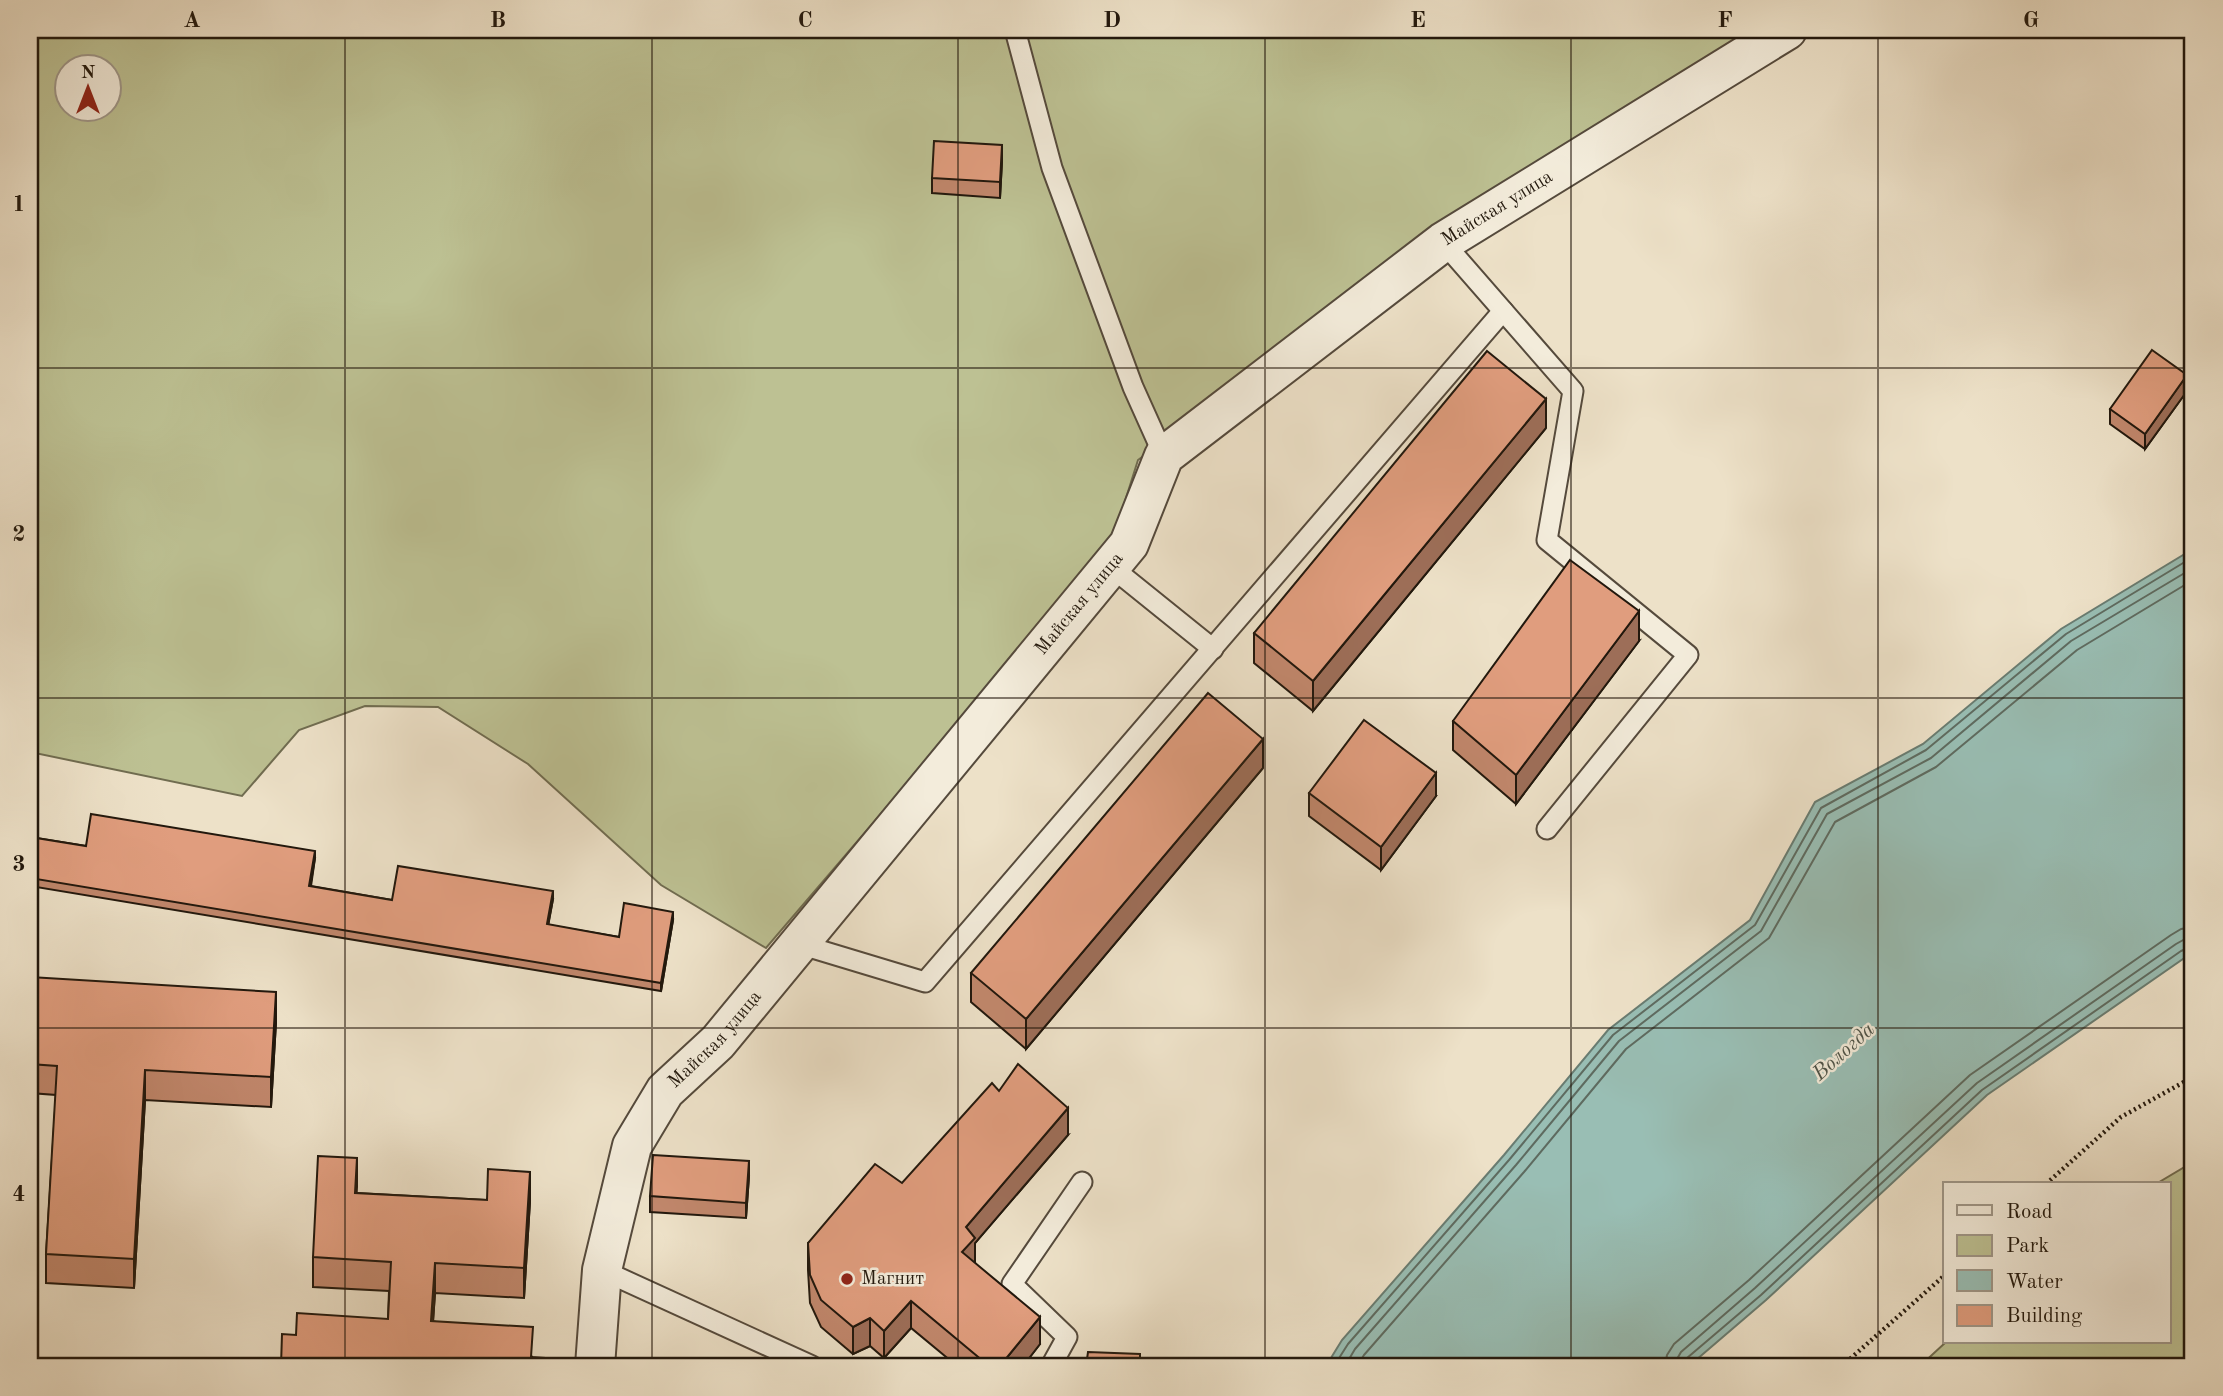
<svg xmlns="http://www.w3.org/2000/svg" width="2223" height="1396" font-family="'Old Standard TT',serif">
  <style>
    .green { fill: #bdc193; stroke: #706c50; stroke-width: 2; fill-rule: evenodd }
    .water { fill: #99beb4; stroke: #697c71; stroke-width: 2 }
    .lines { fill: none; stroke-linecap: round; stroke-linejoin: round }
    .shore { stroke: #5e6b60; stroke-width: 2 }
    .service-casing { stroke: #554a3c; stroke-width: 23 }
    .minor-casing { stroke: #554a3c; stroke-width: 42 }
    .path { stroke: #22180d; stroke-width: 4.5; stroke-dasharray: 2 3.5; stroke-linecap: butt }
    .service { stroke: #f3ecdb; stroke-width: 19 }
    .minor { stroke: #f3ecdb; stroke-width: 38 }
    .wall { fill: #c1876c; stroke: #22180d; stroke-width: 2 }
    .shaded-wall { fill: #9d6e58; stroke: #22180d; stroke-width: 2 }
    .building { fill: #e09d7e; stroke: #22180d; stroke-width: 2 }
    .grid { fill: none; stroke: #22180d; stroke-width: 2; stroke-opacity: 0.55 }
    .poi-dot { fill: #8f2418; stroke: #f3ecdb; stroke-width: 2.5 }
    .labels { text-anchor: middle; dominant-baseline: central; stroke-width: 5; stroke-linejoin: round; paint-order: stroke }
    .street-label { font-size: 19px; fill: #22180d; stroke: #f3ecdb }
    .poi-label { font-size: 19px; fill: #22180d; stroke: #f3ecdb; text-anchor: start }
    .water-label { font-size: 21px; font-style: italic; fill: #4c5247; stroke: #f3ecdb }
    .neatline { fill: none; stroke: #22180d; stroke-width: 2.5 }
    .grid-label { font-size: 23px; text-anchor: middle; font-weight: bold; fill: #22180d }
  </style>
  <rect width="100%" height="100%" fill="#ede1c8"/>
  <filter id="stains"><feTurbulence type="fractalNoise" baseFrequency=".00286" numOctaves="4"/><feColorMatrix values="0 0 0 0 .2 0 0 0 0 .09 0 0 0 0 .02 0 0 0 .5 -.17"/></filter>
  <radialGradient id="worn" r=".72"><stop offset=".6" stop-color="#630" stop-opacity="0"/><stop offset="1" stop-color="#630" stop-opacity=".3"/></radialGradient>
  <g class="green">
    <path d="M30,30H1766L1437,233L1138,460L1114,536L987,690L766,948L661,885L528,764L438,707L365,706L299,730L242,796L30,752ZM66,66H108V108H66Z"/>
    <polygon points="2193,1162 2193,1366 1920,1366 1946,1342 2169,1342 2169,1184 2156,1184"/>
  </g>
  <polygon class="water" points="2193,549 2193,952 1987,1095 1766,1300 1689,1366 1326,1366 1342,1340 1504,1155 1608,1030 1750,920 1815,802 1923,744 2061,629"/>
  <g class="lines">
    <g class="shore">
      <polyline points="1334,1366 1348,1344 1509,1160 1613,1035 1755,925 1821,808 1926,750 2066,634 2193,557"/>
      <polyline points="1345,1366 1355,1349 1516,1165 1619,1041 1761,931 1827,814 1931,758 2071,641 2193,568"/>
      <polyline points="1357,1366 1364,1355 1524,1172 1626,1049 1769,938 1835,822 1936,767 2077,650 2193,580"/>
      <polyline points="1665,1366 1667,1355 1674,1344 1749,1280 1970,1075 2171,935 2181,929 2193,927"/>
      <polyline points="1676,1366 1677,1359 1681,1352 1755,1288 1977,1083 2176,944 2185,939 2193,938"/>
      <polyline points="1685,1366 1687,1358 1761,1295 1982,1090 2181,951 2193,946"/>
    </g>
    <defs>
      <g id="service">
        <polyline points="1015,30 1052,168 1133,387 1164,456"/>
        <polyline points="1443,242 1573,391 1547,540 1688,655 1547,829"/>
        <polyline points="1110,566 1213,649"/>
        <polyline points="799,944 925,982 1503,311"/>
        <polyline points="602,1270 812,1366"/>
        <polyline points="1051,1366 1067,1337 1012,1284 1082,1182"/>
      </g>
      <g id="minor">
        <path id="s1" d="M595,1366L602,1270L632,1146L665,1091L718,1042L1129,544L1164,456L1443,242L1787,30"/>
      </g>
    </defs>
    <use href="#service" class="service-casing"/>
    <use href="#minor" class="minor-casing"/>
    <g class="path">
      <polyline points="2046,1184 2121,1117 2193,1077"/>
      <polyline points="1842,1366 1945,1275"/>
    </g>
    <use href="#service" class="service"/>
    <use href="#minor" class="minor"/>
  </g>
  <g class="wall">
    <polygon points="1002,161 1000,198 932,193 932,178"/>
    <polygon points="2187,391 2145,449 2110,424 2110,409"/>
    <polygon points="1546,428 1313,711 1254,663 1254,633"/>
    <polygon points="1639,641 1516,804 1453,750 1453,721"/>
    <polygon points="1263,768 1026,1049 971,1002 971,973"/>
    <polygon points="1309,793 1436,796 1381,870 1309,816"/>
    <polygon points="30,837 86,846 315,858 311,886 392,900 553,899 548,925 619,937 673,920 661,991 30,886"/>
    <polygon points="30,977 276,1022 271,1107 145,1100 134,1288 46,1283 46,1254 56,1095 30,1093"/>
    <polygon points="1068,1135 975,1243 975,1263 1040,1344 1023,1366 957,1366 911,1328 884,1358 870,1346 853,1354 821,1327 810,1303 808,1270 808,1243 902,1183"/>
    <polygon points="749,1176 746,1218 650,1212 650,1196"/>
    <polygon points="357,1193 487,1200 530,1201 524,1298 435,1293 433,1321 533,1357 296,1335 388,1319 389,1291 313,1287 313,1257"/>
  </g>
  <g class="shaded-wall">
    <polygon points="1002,145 1002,161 1000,198 1000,182"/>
    <polygon points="2187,375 2187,391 2145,449 2145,434"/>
    <polygon points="1546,399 1546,428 1313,711 1313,681"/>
    <polygon points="1639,611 1639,641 1516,804 1516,775"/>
    <polygon points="1263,739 1263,768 1026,1049 1026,1019"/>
    <polygon points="1436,773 1436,796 1381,870 1381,847"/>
    <polygon points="315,851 315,858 309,894 309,886"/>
    <polygon points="553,891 553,899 547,932 547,924"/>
    <polygon points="673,912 673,920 661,991 661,983"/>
    <polygon points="276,992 276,1022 271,1107 271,1077"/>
    <polygon points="145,1070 145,1100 134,1288 134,1259"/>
    <polygon points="1068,1108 1068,1135 975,1243 975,1266 962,1252 966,1227"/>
    <polygon points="357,1158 357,1187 355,1222 355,1193"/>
    <polygon points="749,1161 749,1176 746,1218 746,1203"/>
    <polygon points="530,1172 530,1201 524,1298 524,1268"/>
    <polygon points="435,1263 435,1293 431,1351 431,1321"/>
    <polygon points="911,1301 911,1328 884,1358 884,1331"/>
    <polygon points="1040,1317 1040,1344 1023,1366 1000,1366"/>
    <polygon points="870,1318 870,1346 853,1354 853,1327"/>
  </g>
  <g class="building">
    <polygon points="934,141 1002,145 1000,182 932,178"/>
    <polygon points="2152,350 2187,375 2145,434 2110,409"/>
    <polygon points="1487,351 1546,399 1313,681 1254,633"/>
    <polygon points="1570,560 1639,611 1516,775 1453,721"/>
    <polygon points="1208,693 1263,739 1026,1019 971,973"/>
    <polygon points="1364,720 1436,773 1381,847 1309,793"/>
    <polygon points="91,814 315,851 309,886 392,900 398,866 553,891 547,924 619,937 624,903 673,912 661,983 30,878 30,837 86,846"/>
    <polygon points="30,977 276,992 271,1077 145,1070 134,1259 46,1254 57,1066 30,1064"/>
    <polygon points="1018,1064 1068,1108 966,1227 975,1238 962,1252 1040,1317 1000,1366 989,1366 911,1301 884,1331 870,1318 853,1327 821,1300 810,1275 808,1243 875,1164 902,1183 992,1083 999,1091"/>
    <polygon points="653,1155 749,1161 746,1203 650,1196"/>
    <polygon points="318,1156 357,1158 355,1193 487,1200 488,1169 530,1172 524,1268 435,1263 431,1321 533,1327 531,1357 545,1358 545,1366 281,1366 282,1334 296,1335 297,1313 388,1319 391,1262 313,1257"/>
    <polygon points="1088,1352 1140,1354 1140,1366 1086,1366"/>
  </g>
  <path class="grid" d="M345,30V1366M652,30V1366M958,30V1366M1265,30V1366M1571,30V1366M1878,30V1366M30,368H2193M30,698H2193M30,1028H2193"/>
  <circle class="poi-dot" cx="847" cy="1279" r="7"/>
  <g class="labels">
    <g class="street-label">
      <text stroke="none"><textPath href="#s1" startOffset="1516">Майская улица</textPath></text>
      <text stroke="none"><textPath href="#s1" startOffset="928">Майская улица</textPath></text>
      <text stroke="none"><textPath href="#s1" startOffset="360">Майская улица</textPath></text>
    </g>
    <g class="poi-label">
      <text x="861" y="1279">Магнит</text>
    </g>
    <g class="water-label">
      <text transform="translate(1844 1052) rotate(-42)">Вологда</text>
    </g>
  </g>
  <rect width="2223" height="1396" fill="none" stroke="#ede1c8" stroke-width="77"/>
  <rect x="1943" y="1182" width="228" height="161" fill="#f3ecdb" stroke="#9f9789" stroke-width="2"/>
  <rect x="1957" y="1205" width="35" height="10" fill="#f3ecdb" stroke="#9f9789" stroke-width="2"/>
  <text x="2006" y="1218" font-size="21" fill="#22180d">Road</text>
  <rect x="1957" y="1235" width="35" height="21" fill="#bdc193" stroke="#9f9789" stroke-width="2"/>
  <text x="2006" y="1252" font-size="21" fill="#22180d">Park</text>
  <rect x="1957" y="1270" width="35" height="21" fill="#99beb4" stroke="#9f9789" stroke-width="2"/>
  <text x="2006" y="1288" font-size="21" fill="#22180d">Water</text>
  <rect x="1957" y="1305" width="35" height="21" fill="#e09d7e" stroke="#9f9789" stroke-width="2"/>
  <text x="2006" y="1322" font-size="21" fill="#22180d">Building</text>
  <g transform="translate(88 88)"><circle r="33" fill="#f3ecdb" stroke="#9f9789" stroke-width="2"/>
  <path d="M0-5L12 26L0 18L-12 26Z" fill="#8f2418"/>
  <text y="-10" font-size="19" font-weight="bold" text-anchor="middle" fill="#22180d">N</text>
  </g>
  <rect x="38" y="38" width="2146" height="1320" class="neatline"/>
  <g class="grid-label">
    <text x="192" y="27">A</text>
    <text x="498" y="27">B</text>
    <text x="805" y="27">C</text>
    <text x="1112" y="27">D</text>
    <text x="1418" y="27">E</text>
    <text x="1725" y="27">F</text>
    <text x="2031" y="27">G</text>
    <text x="19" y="211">1</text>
    <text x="19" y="541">2</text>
    <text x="19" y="871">3</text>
    <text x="19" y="1201">4</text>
  </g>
  <rect width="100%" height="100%" filter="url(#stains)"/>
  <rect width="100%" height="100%" fill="url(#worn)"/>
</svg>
